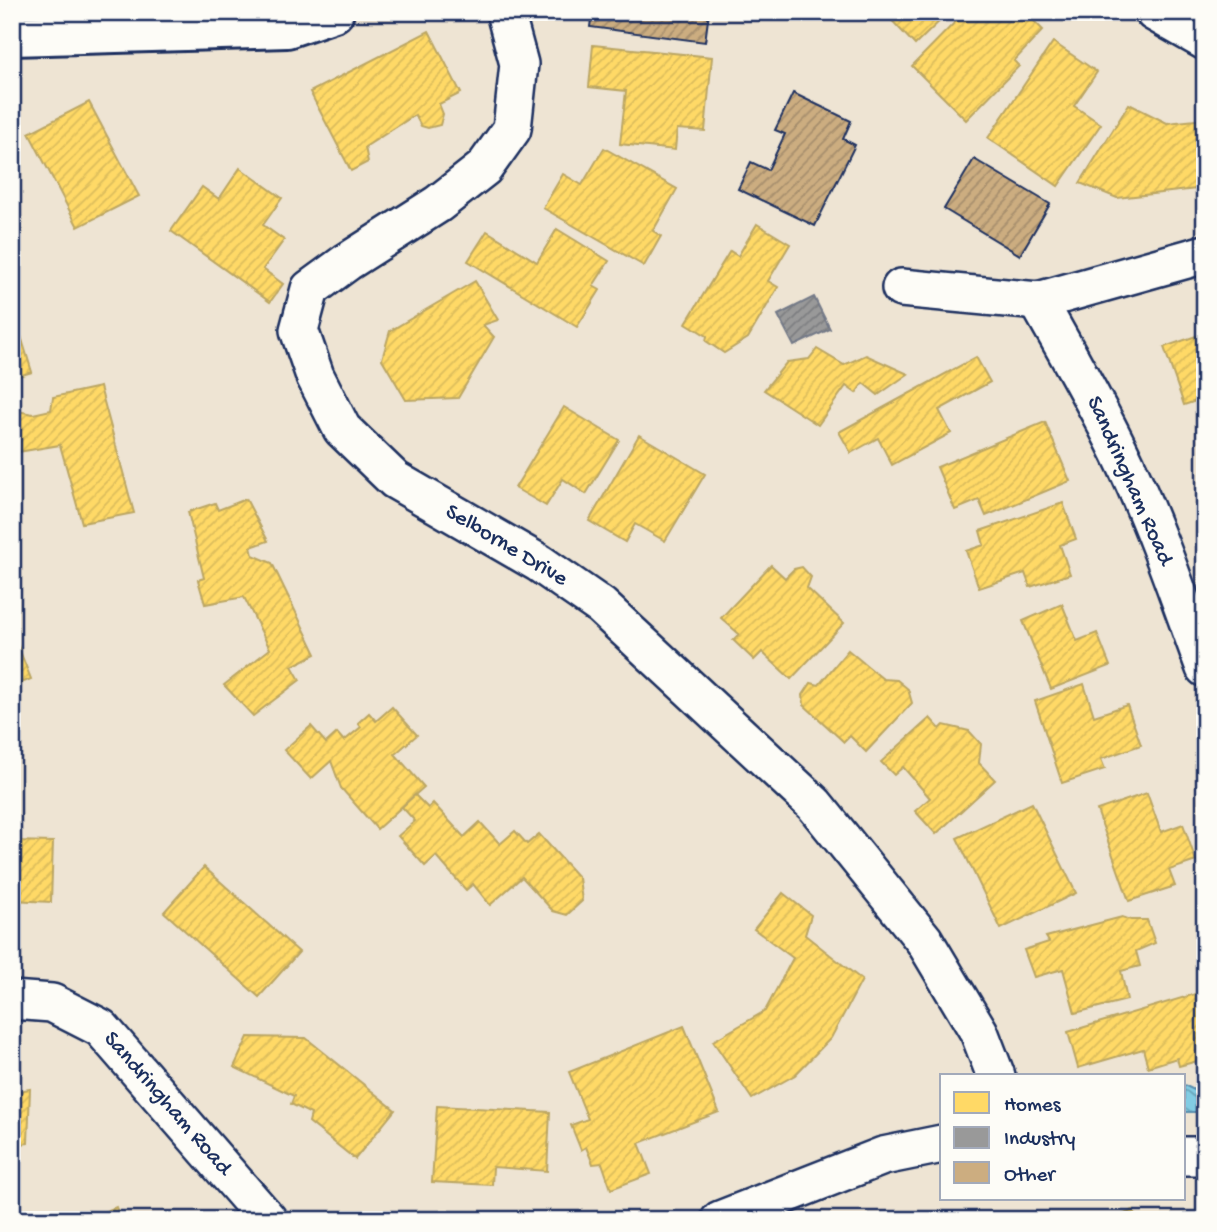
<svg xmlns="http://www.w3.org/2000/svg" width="1217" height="1232" font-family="'Gochi Hand',sans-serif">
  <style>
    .water { fill: url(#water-waves); stroke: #598dae; stroke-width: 2 }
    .homes { fill: url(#homes-hatch); stroke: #bba664; stroke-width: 2 }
    .industry { fill: url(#industry-hatch); stroke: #737987; stroke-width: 2 }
    .building { fill: url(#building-hatch); stroke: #1b2f5e; stroke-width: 2 }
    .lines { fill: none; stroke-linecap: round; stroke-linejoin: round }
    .minor-casing { stroke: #1b2f5e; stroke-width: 42 }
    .tertiary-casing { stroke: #1b2f5e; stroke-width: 44 }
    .minor { stroke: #fdfcf7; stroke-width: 37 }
    .tertiary { stroke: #fdfcf7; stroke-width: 38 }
    .labels { text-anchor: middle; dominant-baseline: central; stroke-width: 7; stroke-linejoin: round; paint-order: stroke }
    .street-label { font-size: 23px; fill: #1b2f5e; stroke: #fdfcf7 }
  </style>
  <defs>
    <pattern id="water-waves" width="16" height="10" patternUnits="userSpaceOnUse" patternTransform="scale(1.75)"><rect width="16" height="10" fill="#82cce3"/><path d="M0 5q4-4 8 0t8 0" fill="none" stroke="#6aa6bb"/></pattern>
    <pattern id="homes-hatch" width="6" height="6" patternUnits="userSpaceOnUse" patternTransform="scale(1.75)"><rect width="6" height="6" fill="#ffd966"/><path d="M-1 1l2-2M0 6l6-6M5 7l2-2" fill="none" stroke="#dabb5b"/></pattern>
    <pattern id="industry-hatch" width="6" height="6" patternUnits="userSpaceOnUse" patternTransform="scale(1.75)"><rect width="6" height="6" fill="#999"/><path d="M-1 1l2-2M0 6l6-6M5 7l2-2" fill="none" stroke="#7c7d80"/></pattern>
    <pattern id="building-hatch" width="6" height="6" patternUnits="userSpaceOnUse" patternTransform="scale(1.75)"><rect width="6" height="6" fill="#ccad80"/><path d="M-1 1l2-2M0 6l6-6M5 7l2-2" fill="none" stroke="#a58d6c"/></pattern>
  </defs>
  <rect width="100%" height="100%" fill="#eee4d3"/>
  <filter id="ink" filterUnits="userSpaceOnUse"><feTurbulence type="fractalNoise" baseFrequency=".0143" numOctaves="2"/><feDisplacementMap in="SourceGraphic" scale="14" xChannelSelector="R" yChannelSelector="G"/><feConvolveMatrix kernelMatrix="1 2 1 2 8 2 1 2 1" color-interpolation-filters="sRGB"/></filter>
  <g filter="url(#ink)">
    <polygon class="water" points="1184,1085 1196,1091 1205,1088 1205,1112 1184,1112"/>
    <g class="homes">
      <polygon points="884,12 949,12 915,45"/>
      <polygon points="965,12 1025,12 1043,30 1014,61 1019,66 966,120 912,66"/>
      <polygon points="429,31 461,93 439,104 443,114 440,125 428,128 421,126 415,115 365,147 368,162 351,171 310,92"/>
      <polygon points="1053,42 1097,72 1074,106 1101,124 1058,186 988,138"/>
      <polygon points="593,45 712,57 705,131 677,129 675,150 620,144 626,91 589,87"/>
      <polygon points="89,102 139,196 78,227 29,133"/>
      <polygon points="1129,104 1167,123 1205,119 1205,188 1117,198 1080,183"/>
      <polygon points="604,148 677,189 653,231 661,236 644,266 543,208 563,174 582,185"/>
      <polygon points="240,168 282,198 263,225 284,240 263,269 283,284 270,302 171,231 202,187 219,199"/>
      <polygon points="757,224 790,244 768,281 778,287 748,338 724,353 706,341 707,336 686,323 730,251 738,256"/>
      <polygon points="557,229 609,261 593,286 600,290 577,327 468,261 487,231 537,262"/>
      <polygon points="475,281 498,320 483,325 494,337 458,398 406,400 382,359 390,331"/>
      <polygon points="12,307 32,372 12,378"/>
      <polygon points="1205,333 1205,398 1184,405 1164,347"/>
      <polygon points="817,349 844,365 866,355 908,374 878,395 863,383 856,393 846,386 818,425 764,390 787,362 809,359"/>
      <polygon points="976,357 990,382 939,410 951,433 892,465 878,438 851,453 839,432"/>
      <polygon points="100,387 134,513 82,523 60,445 12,453 12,410 33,414 51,410 53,397"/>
      <polygon points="564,407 619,440 586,494 563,479 546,506 515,488"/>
      <polygon points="1045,422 1070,481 986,516 979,500 955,510 937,467"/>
      <polygon points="639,435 705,474 665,541 635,524 625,542 589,521"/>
      <polygon points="246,499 268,541 251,547 253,555 272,563 316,654 292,666 300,680 253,716 224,685 270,649 244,597 205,604 198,580 204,578 188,512 215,503 218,510"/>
      <polygon points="1063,503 1076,539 1060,545 1070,574 1030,587 1025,573 979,588 966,551 984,545 980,531"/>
      <polygon points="771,565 785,578 794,569 802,567 811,577 807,588 844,623 791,679 762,652 754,660 733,640 739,634 721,618"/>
      <polygon points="1062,604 1077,641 1097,633 1110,666 1051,689 1023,621"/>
      <polygon points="12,631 31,679 12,687"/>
      <polygon points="848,650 883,679 897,680 908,689 912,703 866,752 850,736 844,742 804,705 803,695 811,683 819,685"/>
      <polygon points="1084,684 1094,716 1127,705 1141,745 1101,759 1105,769 1062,783 1035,701"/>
      <polygon points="392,707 417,735 395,754 424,787 377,829 341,788 331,761 311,779 284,750 311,726 326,743 337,733 344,741 361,727 358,723 369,713 376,721"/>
      <polygon points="930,718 940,729 944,725 969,731 981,744 979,763 995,780 936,834 915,811 930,798 903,767 894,775 881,762"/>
      <polygon points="1147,793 1161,832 1183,824 1196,861 1169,870 1175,886 1129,901 1097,810"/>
      <polygon points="415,795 428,808 433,803 464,837 480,822 500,844 515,831 527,844 539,834 579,878 582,901 567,915 553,911 522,877 490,905 473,884 466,890 436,856 425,866 398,836 415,821 402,807"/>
      <polygon points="1032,803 1076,893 1001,929 957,838"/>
      <polygon points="12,841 53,842 51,902 12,900"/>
      <polygon points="204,867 299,952 259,997 164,912"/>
      <polygon points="783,893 811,915 805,935 862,980 831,1038 795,1075 752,1099 713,1041 765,1011 793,958 754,929"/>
      <polygon points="1122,917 1131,920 1147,920 1155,943 1136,951 1140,966 1121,971 1127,1000 1075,1013 1063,969 1034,977 1024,950 1049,942 1046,937"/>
      <polygon points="1205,991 1205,1073 1201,1060 1179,1066 1177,1058 1148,1067 1143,1049 1078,1068 1068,1032"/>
      <polygon points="684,1026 719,1112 639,1143 651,1174 611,1189 602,1163 593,1164 586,1147 581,1150 571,1125 588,1119 569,1072"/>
      <polygon points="248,1037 306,1038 395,1110 355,1159 309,1122 311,1114 291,1104 294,1096 234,1067"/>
      <polygon points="30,1089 28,1143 12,1145 12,1092"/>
      <polygon points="437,1106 550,1112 547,1171 493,1167 492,1185 432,1182"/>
      <polygon points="116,1207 121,1220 84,1220"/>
      <polygon points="1133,1210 1137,1220 1111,1220"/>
    </g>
    <polygon class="industry" points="814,297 830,329 794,346 778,315"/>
    <g class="building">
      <polygon points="592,12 709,12 705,42 590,27"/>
      <polygon points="793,93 851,121 843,139 855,145 815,226 738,189 751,162 768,170 785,134 775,130"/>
      <polygon points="974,159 1050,204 1020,255 944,209"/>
    </g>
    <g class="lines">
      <defs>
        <g id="minor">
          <polyline points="505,12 519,64 512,129 484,168 438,204 347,262 310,289 299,330 315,376 342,429 395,480 539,563 601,606 814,804 924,940 979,1032 996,1076"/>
          <polyline points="1154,12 1205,41"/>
          <path d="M1205,254L1038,301C1068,355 1100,409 1126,465C1157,531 1180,600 1205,668"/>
          <polyline points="901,288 1038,301"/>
          <polyline points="12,1000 52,1003 101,1028 268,1220"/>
          <polyline points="1184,1156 1205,1156"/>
          <polyline points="720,1220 883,1156 942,1144"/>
        </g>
        <polyline id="tertiary" points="12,36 287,28 334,12"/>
      </defs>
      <use href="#minor" class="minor-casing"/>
      <use href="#tertiary" class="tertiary-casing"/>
      <use href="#minor" class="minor"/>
      <use href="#tertiary" class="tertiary"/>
    </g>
  </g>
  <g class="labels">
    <g class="street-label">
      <text transform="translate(1129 481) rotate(66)">Sandringham Road</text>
      <text transform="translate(506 546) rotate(31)">Selborne Drive</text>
      <text transform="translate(167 1104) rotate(49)">Sandringham Road</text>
    </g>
  </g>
  <rect width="1217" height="1232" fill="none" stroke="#fdfcf7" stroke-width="42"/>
  <rect x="21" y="21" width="1175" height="1190" fill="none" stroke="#1b2f5e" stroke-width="2.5" filter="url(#ink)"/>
  <rect x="940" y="1074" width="245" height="126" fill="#fdfcf7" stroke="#a3aaba" stroke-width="2"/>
  <rect x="954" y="1092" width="35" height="21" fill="#ffd966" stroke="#a3aaba" stroke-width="2"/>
  <text x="1004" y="1110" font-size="21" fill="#1b2f5e">Homes</text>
  <rect x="954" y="1127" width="35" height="21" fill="#999999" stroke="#a3aaba" stroke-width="2"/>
  <text x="1004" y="1144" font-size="21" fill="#1b2f5e">Industry</text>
  <rect x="954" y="1162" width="35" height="21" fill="#ccad80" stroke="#a3aaba" stroke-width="2"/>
  <text x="1004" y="1180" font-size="21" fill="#1b2f5e">Other</text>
</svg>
